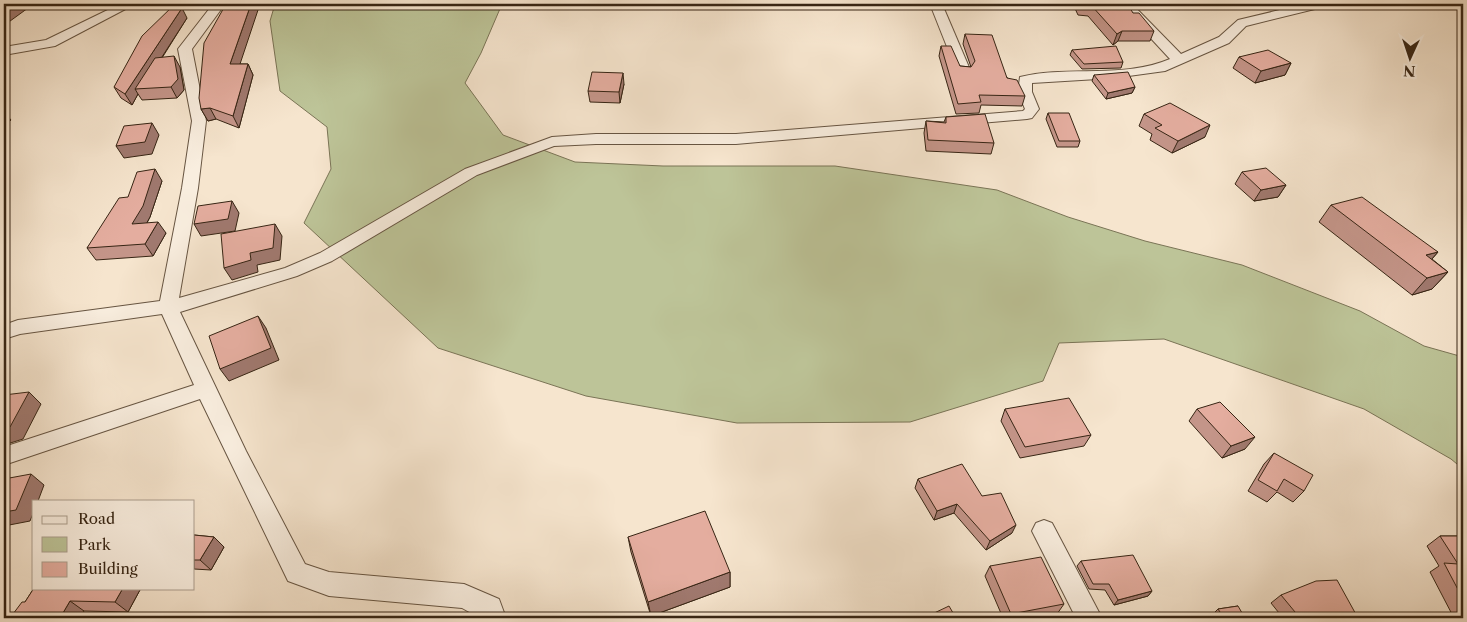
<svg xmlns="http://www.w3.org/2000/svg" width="1467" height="622" font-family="'Libre Caslon Text',serif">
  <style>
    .green { fill: #bdc498; stroke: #7a7456 }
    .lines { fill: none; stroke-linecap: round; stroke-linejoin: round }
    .minor-casing { stroke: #675542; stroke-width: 2 }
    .minor { fill: #f9eedf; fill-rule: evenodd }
    .wall { fill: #c49589; stroke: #372514 }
    .shaded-wall { fill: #a0796f; stroke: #372514 }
    .building { fill: #e4ad9f; stroke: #372514 }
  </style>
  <rect width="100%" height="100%" fill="#f6e5ce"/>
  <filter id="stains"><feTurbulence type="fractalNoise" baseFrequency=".004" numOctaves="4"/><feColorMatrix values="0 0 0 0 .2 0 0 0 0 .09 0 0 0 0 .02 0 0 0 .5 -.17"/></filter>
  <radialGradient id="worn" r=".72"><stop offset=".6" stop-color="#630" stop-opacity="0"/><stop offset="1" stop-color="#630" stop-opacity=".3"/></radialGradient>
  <polygon class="green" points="275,4 502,4 481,53 465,83 503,135 575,162 663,166 835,166 997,190 1068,217 1145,241 1242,265 1360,311 1424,346 1463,357 1463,469 1451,459 1364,409 1164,339 1059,343 1043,381 910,422 737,423 586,396 438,348 304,223 331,169 327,127 280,91 270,21"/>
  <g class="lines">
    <defs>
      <g id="minor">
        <polygon points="120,4 135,4 55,46 4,55 4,47 46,40"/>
        <path d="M213,4H225L192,49L206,121L198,188L179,298L285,268L320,253L465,169L552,137L596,134H736L1023,111L1025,109L1018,92L1020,77C1069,65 1124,79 1170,59L1119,4H1132L1181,54L1219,37L1238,20L1305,4H1325L1323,7L1246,26L1229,43L1165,71L1114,78L1032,83V92L1039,109L1032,118L1027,119L736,144H596L554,146L477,175L332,261L297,276L180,312L246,451L305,564L329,572L464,584L499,599L506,618H480L462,608L329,596L288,581L200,399L4,465V447L194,385L162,314L20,334L4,339V325L18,320L160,301L182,188L192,121L178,49Z"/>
        <polygon points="930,4 942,4 971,72 969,75 959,75 957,72"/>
        <polygon points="1044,520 1052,523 1102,618 1076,618 1032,531 1036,523"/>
      </g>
    </defs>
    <use href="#minor" class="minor-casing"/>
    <use href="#minor" class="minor"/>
  </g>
  <g class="wall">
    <polygon points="1073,4 1108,4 1108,5 1133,13 1154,31 1150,41 1118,41 1113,45 1088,16 1078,15"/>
    <polygon points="187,18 162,58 180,67 184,90 177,98 142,100 138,94 132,105 121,98 114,87"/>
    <polygon points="965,34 1025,96 1022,106 981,105 979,113 956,114 939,56 941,46 960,66 971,67 963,44"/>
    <polygon points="1072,50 1123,62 1121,68 1082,69 1070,55"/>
    <polygon points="1239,57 1291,63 1285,75 1255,83 1233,68"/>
    <polygon points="240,64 248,64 253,75 239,128 216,119 208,121 201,109"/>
    <polygon points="1094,75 1135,87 1132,93 1106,99 1092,81"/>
    <polygon points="624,84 620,103 590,102 588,91"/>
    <polygon points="1048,113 1080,141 1078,147 1057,147 1046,119"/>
    <polygon points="1144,114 1205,137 1172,153 1150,140 1152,134 1139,126"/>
    <polygon points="946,117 994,143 991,154 926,151 924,133 926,121 944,122"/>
    <polygon points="1242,172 1286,185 1278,197 1254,201 1235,184"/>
    <polygon points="162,181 150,217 147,223 166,233 153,256 96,260 87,248 128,197"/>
    <polygon points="1331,205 1438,252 1432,259 1448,272 1432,289 1412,295 1319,222"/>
    <polygon points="1005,409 1091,435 1084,446 1020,458 1001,421"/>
    <polygon points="1197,409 1245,449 1222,458 1189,421"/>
    <polygon points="1274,453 1304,491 1293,502 1277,492 1267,502 1248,491 1264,464"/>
    <polygon points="918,479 982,496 1012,533 986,550 954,513 934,520 915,488"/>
    <polygon points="194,535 214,537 224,547 211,570 194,569"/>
    <polygon points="1440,536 1463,536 1463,618 1454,618 1430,572 1439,566 1427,546"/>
    <polygon points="628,537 730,572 730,587 651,616 631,552"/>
    <polygon points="1081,561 1152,591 1148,596 1114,605 1105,590 1089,589 1077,566"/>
    <polygon points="990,566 1064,604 1057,614 1034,618 1003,618 985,576"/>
    <polygon points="34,588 141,588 128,612 84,611 25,602"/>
    <polygon points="1281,595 1358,618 1283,618 1271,603"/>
    <polygon points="1238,606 1212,615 1218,609"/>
  </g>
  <g class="shaded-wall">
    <polygon points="11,4 26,4 28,8 6,24 4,21 4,9"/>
    <polygon points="251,4 260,4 236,76 230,64"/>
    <polygon points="182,8 187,18 142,88 135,89 138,94 132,105 125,94"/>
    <polygon points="1122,31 1118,41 1113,45 1117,34"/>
    <polygon points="174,56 180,67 184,90 177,98 171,87"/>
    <polygon points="1291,63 1285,75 1255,83 1261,71"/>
    <polygon points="248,64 253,75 239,128 233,116"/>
    <polygon points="623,73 624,84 620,103 619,92"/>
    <polygon points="1135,87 1132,93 1106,99 1108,93"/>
    <polygon points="210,108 216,119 208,121 201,109"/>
    <polygon points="4,112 11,120 4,127"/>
    <polygon points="152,123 159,135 152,154 124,158 116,146"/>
    <polygon points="1210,125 1205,137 1172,153 1178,141"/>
    <polygon points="155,169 162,181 150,217 140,235 132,224"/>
    <polygon points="1286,185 1278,197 1254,201 1261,190"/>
    <polygon points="232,201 239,213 235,231 201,236 194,224"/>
    <polygon points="158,222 166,233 153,256 145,244"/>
    <polygon points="275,224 282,236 280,260 257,265 258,272 232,280 224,268 250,253"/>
    <polygon points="1438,252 1423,269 1426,255"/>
    <polygon points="1448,272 1432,289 1412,295 1427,278"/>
    <polygon points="258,316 266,328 279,360 229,381 220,369"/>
    <polygon points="29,392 41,404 23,439 4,445 4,429"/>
    <polygon points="1255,437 1245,449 1222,458 1231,446"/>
    <polygon points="31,474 44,485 38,501 34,501 34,511 30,521 4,526 4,512"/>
    <polygon points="957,504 954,513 934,520 937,511"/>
    <polygon points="1016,525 1012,533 986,550 990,541"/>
    <polygon points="214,537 224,547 211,570 200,560"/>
    <polygon points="730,572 730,587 651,616 648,602"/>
    <polygon points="123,588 141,588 128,612 115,602"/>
    <polygon points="1152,591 1148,596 1114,605 1118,600"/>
    <polygon points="70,601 84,611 80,618 60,618"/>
  </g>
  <g class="building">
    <polygon points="4,4 11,4 4,9"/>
    <polygon points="175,4 177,4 182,8 125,94 114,87 142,36"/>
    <polygon points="226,4 251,4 230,64 248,64 233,116 210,108 201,109 199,98 204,43"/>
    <polygon points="1081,4 1128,5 1133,13 1139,13 1154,31 1122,31 1117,34 1091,5 1082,5"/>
    <polygon points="965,34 992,35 1007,78 1017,80 1025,96 979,95 981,102 958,104 941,46 951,46 960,66 971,67 975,61"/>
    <polygon points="1116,46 1123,62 1084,64 1072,50"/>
    <polygon points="1268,50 1291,63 1261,71 1239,57"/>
    <polygon points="174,56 178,79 171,87 135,89 155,58"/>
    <polygon points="592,72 623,73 619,92 588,91"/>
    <polygon points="1128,72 1135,87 1108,93 1094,75"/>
    <polygon points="1170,103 1210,125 1178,141 1155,128 1162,125 1144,114"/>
    <polygon points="1048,113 1069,113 1080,141 1059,141"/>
    <polygon points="985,114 994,143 928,140 926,121 946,123 946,117"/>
    <polygon points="152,123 145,142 116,146 124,126"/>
    <polygon points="1266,168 1286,185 1261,190 1242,172"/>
    <polygon points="155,169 143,206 132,224 158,222 145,244 87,248 119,198 128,197 137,172"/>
    <polygon points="1362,197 1438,252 1426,255 1448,272 1427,278 1331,205"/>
    <polygon points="232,201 228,219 194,224 198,206"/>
    <polygon points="275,224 273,248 250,253 251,260 224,268 221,234"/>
    <polygon points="258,316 271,348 220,369 209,336"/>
    <polygon points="29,392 10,427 4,429 4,395"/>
    <polygon points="1069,398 1091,435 1025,447 1005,409"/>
    <polygon points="1220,402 1255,437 1231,446 1197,409"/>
    <polygon points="1274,453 1313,475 1304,491 1284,479 1277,491 1258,480"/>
    <polygon points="962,464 982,496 1001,493 1016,525 990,541 957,504 937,511 918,479"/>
    <polygon points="31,474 16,510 4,512 4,479"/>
    <polygon points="705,511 730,572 648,602 628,537"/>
    <polygon points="194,535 214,537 200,560 194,560"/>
    <polygon points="1440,536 1463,536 1463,599 1444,563 1458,564"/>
    <polygon points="1133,555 1152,591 1118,600 1109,584 1093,584 1081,561"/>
    <polygon points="1041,557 1064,604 1011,614 990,566"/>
    <polygon points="1337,580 1358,618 1300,618 1281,595 1316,581"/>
    <polygon points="34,588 123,588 115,602 70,601 60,618 10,618 22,602 25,602"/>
    <polygon points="949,606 956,618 932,618 930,615"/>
    <polygon points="1238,606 1245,618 1204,618 1220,612 1218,609"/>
  </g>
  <rect width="1467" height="622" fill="none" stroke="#f6e5ce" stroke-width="20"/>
  <rect x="5" y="5" width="1457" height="612" fill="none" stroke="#372514" stroke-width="2.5"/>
  <rect x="10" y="10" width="1447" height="602" fill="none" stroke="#372514"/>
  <rect x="32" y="500" width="162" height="90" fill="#f9eedf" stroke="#ab9e8e"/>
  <rect x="42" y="516" width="25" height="8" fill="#f9eedf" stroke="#ab9e8e"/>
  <text x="78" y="524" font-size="15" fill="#372514">Road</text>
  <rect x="42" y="537" width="25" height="15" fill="#bdc498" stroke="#ab9e8e"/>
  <text x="78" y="550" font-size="15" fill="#372514">Park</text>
  <rect x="42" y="562" width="25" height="15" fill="#e4ad9f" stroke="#ab9e8e"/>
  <text x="78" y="574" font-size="15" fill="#372514">Building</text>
  <g transform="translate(1410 58) rotate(183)" stroke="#f9eedf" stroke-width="4" paint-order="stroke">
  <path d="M0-4L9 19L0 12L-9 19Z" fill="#372514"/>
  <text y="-8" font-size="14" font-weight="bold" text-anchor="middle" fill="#372514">N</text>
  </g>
  <rect width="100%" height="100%" filter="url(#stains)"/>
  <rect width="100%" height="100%" fill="url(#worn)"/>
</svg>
